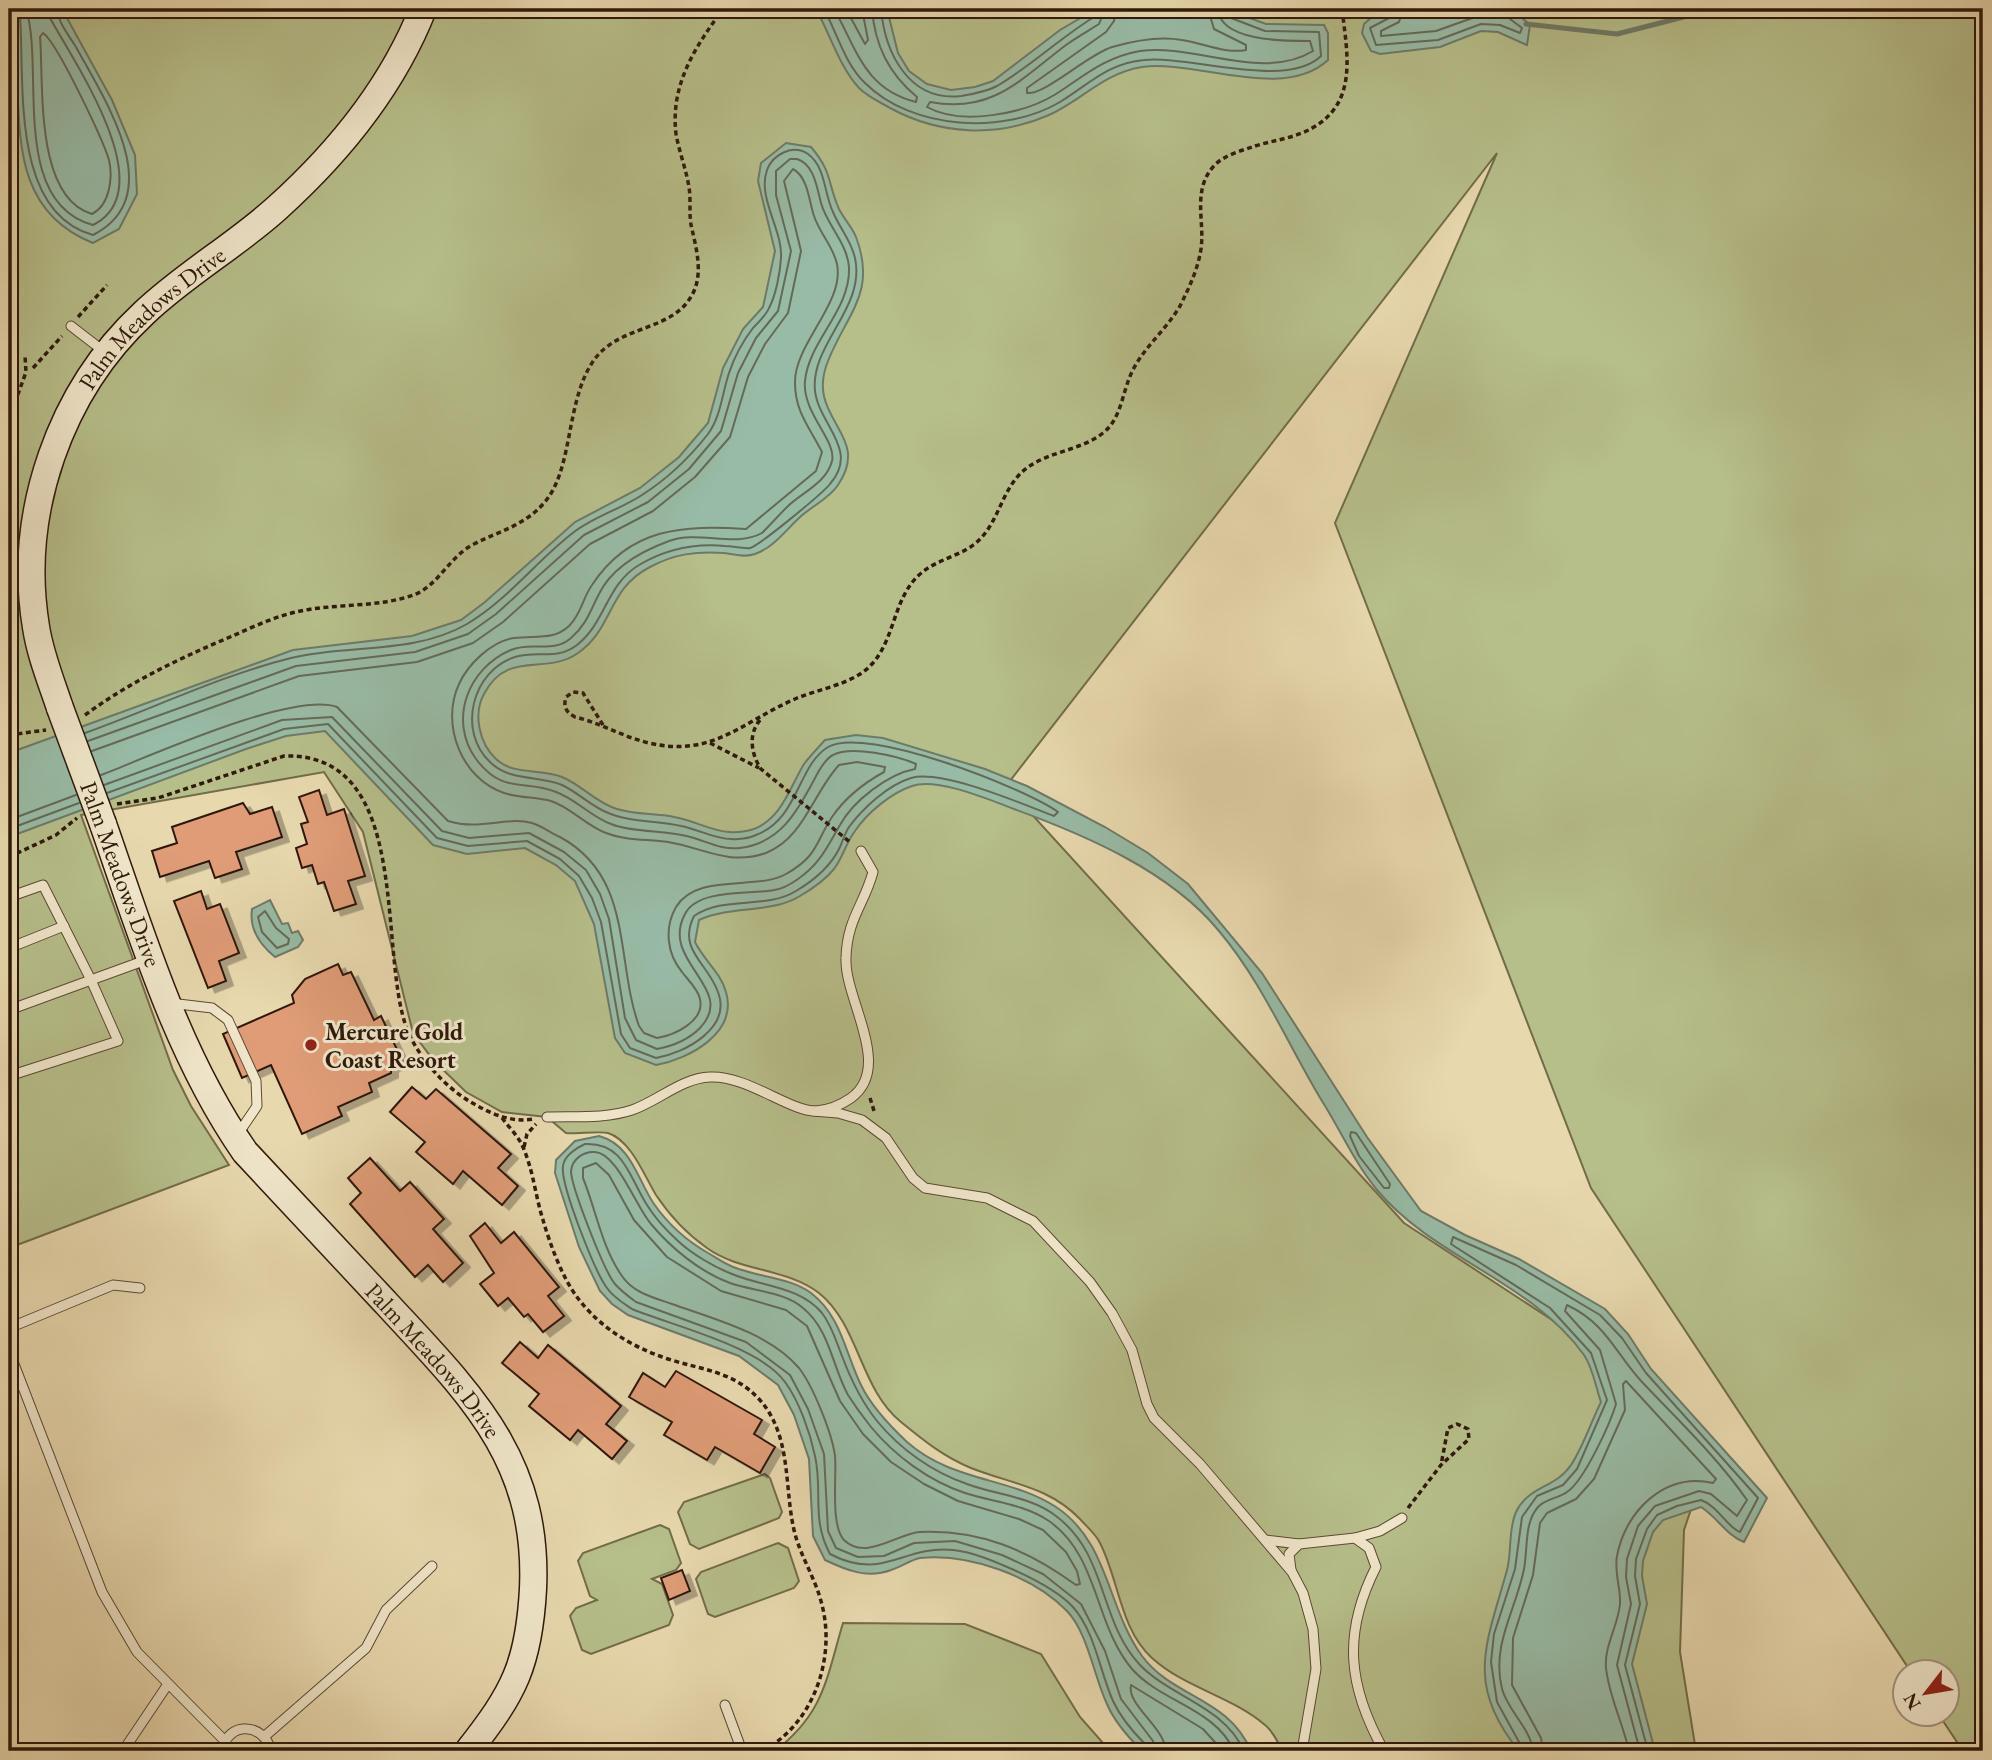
<svg xmlns="http://www.w3.org/2000/svg" width="1992" height="1760" font-family="'EB Garamond',serif">
  <style>
    .green { fill: #b6be8a; stroke: #726c4a; stroke-width: 2 }
    .water { fill: #98bba6; stroke: #6e7a68; stroke-width: 2 }
    .lines { fill: none; stroke-linecap: round; stroke-linejoin: round }
    .shore { stroke: #646a58; stroke-width: 2 }
    .stream { stroke: #6e7a68; stroke-width: 5 }
    .building { fill: #df9c77; stroke: #2f190b; stroke-width: 2; filter: url(#shadow) }
    .lane-casing { stroke: #5d4934; stroke-width: 11 }
    .secondary-casing { stroke: #2f190b; stroke-width: 29 }
    .path { stroke: #2f190b; stroke-width: 3.5; stroke-dasharray: 5 3.5; stroke-linecap: butt }
    .lane { stroke: #f0e6ca; stroke-width: 9 }
    .secondary { stroke: #f0e6ca; stroke-width: 26 }
    .secondary-bridge-casing { stroke: #2f190b; stroke-width: 29; stroke-linecap: butt }
    .secondary-bridge { stroke: #f0e6ca; stroke-width: 26 }
    .poi-dot { fill: #8f2418; stroke: #f0e6ca; stroke-width: 2.5 }
    .labels { text-anchor: middle; dominant-baseline: central; stroke-width: 6; stroke-linejoin: round; paint-order: stroke }
    .street-label { font-size: 24px; fill: #2f190b; stroke: #f0e6ca }
    .poi-label { font-size: 24px; font-weight: bold; fill: #2f190b; stroke: #f0e6ca; text-anchor: start }
  </style>
  <defs>
    <filter id="shadow"><feDropShadow dx="7" dy="4.5" stdDeviation="0" flood-color="#0004"/></filter>
  </defs>
  <rect width="100%" height="100%" fill="#e8d8ae"/>
  <filter id="stains"><feTurbulence type="fractalNoise" baseFrequency=".00286" numOctaves="4"/><feColorMatrix values="0 0 0 0 .2 0 0 0 0 .09 0 0 0 0 .02 0 0 0 .5 -.17"/></filter>
  <radialGradient id="worn" r=".72"><stop offset=".6" stop-color="#630" stop-opacity="0"/><stop offset="1" stop-color="#630" stop-opacity=".3"/></radialGradient>
  <g class="green">
    <path d="M9,9H1983V1751H1963L1939,1715L1946,1714V1672H1911L1591,1188L1335,523L1497,153L1006,786L1404,1223L1627,1369L1707,1462L1684,1530L1680,1652L1696,1751H1283C1278,1743 1273,1731 1265,1725C1231,1696 1185,1688 1152,1658C1120,1629 1119,1580 1100,1543C1096,1534 1086,1526 1080,1519C1048,1486 1011,1484 971,1468C944,1457 923,1440 901,1422C860,1389 859,1325 819,1293C787,1268 740,1272 707,1248C687,1234 670,1216 656,1195C645,1177 631,1140 608,1133C601,1131 576,1134 566,1133L547,1117L502,1112L466,1092L434,1061L413,1033L363,832L324,772L81,815L173,1070L191,1106L229,1165L9,1248Z"/>
    <polygon points="765,1474 770,1478 782,1512 779,1518 699,1549 690,1544 678,1512 684,1502"/>
    <polygon points="660,1525 669,1529 681,1563 676,1570 652,1579 662,1584 673,1615 669,1625 591,1654 582,1650 570,1616 576,1608 597,1600 590,1596 578,1561 583,1553"/>
    <polygon points="778,1543 788,1548 799,1581 794,1588 715,1617 708,1614 696,1579 701,1572"/>
    <path d="M843,1623L965,1624L1041,1654L1080,1717L1110,1751H775C824,1713 826,1680 843,1623Z"/>
  </g>
  <g class="water">
    <path d="M9,9H62L112,100L135,155L137,194L119,229L93,243C10,210 21,130 16,57C14,41 16,23 9,9Z"/>
    <path d="M816,9H887L898,53L909,71L927,84L951,90L975,87L993,81L1060,30L1096,9H1225L1266,24L1324,25L1328,33V60C1283,102 1194,59 1142,67C1104,73 1082,100 1049,115C997,138 940,135 890,108C880,102 868,97 859,88C839,66 830,34 816,9Z"/>
    <polygon points="1402,9 1512,9 1530,25 1527,45 1498,32 1481,31 1440,47 1380,54 1371,51 1362,33 1364,24 1372,17"/>
    <path d="M786,143L811,147C833,173 827,182 839,209C844,219 852,227 856,237C877,293 847,313 828,361C804,420 873,433 838,485C829,499 810,507 799,518C785,531 774,547 755,554C745,558 734,554 724,553C696,551 674,554 650,567C607,589 614,628 578,653C546,676 507,649 484,694C473,714 479,743 496,759C514,776 541,768 562,777C582,785 596,803 617,809C636,815 655,813 674,817C693,820 711,831 729,832C737,833 747,831 754,829C782,818 790,787 804,764C810,756 818,748 825,740L856,735L883,738L985,769L1027,786L1105,827L1148,853L1188,884L1262,973L1367,1137L1421,1211L1465,1235L1519,1259L1605,1309L1628,1334L1651,1369L1767,1498L1744,1542C1726,1535 1718,1518 1701,1507L1663,1520L1653,1532L1643,1561L1642,1576L1647,1604L1632,1664L1655,1751H1519C1464,1684 1487,1643 1507,1570C1512,1552 1508,1530 1516,1512C1528,1486 1556,1488 1571,1465C1583,1447 1591,1422 1601,1402C1596,1388 1593,1368 1584,1355C1531,1281 1435,1259 1377,1190C1354,1162 1341,1131 1322,1101C1288,1045 1262,982 1219,931C1170,871 1085,835 1014,809C990,800 937,777 912,786C891,793 867,813 855,831C846,843 843,857 834,869C825,880 812,889 800,896C771,914 732,905 699,920L695,942C703,959 721,973 726,992C738,1033 689,1059 656,1065L625,1053L615,1038L594,924L575,881L556,865L525,848L467,854L433,845L325,731L286,736L246,749L9,837V753L293,650L412,636L461,620L485,602L575,522L640,488L679,457L708,423L723,368L743,329L763,307L775,251L758,181L761,163Z"/>
    <path d="M270,900L282,924L288,923L292,933L298,931L303,940L298,947L275,957C260,945 249,930 252,909Z"/>
    <path d="M599,1136C632,1145 637,1179 654,1204C668,1224 687,1241 708,1253C717,1258 726,1265 736,1268C759,1277 791,1278 811,1293C841,1316 845,1352 861,1385C871,1406 890,1426 907,1442C952,1482 1010,1477 1056,1507C1109,1542 1107,1608 1142,1656C1173,1698 1228,1697 1251,1751H1142C1129,1738 1114,1721 1107,1704C1094,1677 1088,1633 1067,1611C1033,1576 969,1553 920,1558C910,1560 901,1567 891,1570C867,1579 846,1570 825,1560L813,1536L809,1459L794,1415L778,1385L739,1356L628,1315L612,1304L600,1291L579,1247L555,1173L556,1160L575,1141Z"/>
  </g>
  <g class="lines">
    <g class="shore">
      <path d="M15,9L20,16C25,82 10,212 93,235C170,196 104,99 76,47C69,36 58,22 57,9"/>
      <path d="M26,9C45,67 9,202 93,225C163,190 75,64 50,18L48,9"/>
      <path d="M824,9C837,33 845,64 865,83C912,130 1004,135 1060,102C1088,85 1108,63 1144,60C1189,55 1286,90 1321,56L1319,32L1265,31L1231,18L1227,9"/>
      <path d="M834,9C857,49 864,89 916,102L917,97C889,74 875,46 872,9"/>
      <polyline points="846,9 865,44 868,40 862,9"/>
      <path d="M881,9C885,53 909,102 961,96C973,94 986,92 997,86C1031,66 1060,38 1094,17L1096,9"/>
      <path d="M1105,9L1099,24C1088,31 1077,37 1066,45C1021,79 992,114 930,102L927,107C961,126 1024,114 1056,94C1084,76 1105,57 1140,51C1194,43 1262,82 1313,51L1310,41C1287,41 1220,42 1218,9"/>
      <path d="M1116,9L1114,21L1106,32L1027,88V93C1045,95 1087,55 1112,47C1133,41 1160,36 1182,40C1203,43 1225,54 1246,50V45L1214,29L1208,9"/>
      <polyline points="1394,9 1391,17 1370,28 1376,45 1438,40 1481,24 1500,25 1520,33 1522,28 1510,19 1507,9"/>
      <polyline points="1403,9 1399,22 1381,31 1381,36 1436,31 1478,16 1496,16 1498,9"/>
      <path d="M43,33C57,42 103,140 109,160C113,177 110,205 92,214C34,197 44,83 40,37Z"/>
      <path d="M85,733C152,709 222,675 291,658C349,644 413,655 467,624C508,600 537,560 574,532C595,516 621,509 642,495C667,479 690,457 708,434C721,416 722,394 729,373C734,358 743,341 753,328C757,324 767,313 769,308C776,295 780,273 781,258C783,230 757,198 767,170C773,154 793,144 808,154C826,167 824,194 833,212C840,229 851,240 855,258C866,308 810,344 815,391C819,425 860,450 830,484C823,493 759,546 750,548C745,549 731,546 725,546C693,543 666,549 639,565C606,585 606,622 577,645C556,661 538,650 515,657C472,671 457,731 490,762C510,782 539,775 562,785C577,792 590,805 606,812C630,823 656,820 681,826C698,829 714,839 731,839C737,840 750,838 756,835C799,819 797,766 828,747C866,725 1024,788 1058,812L1054,816C1022,804 942,769 911,778C888,785 863,808 849,827C845,833 843,840 840,847C831,866 813,881 796,891C765,910 725,895 694,916C677,950 708,963 718,992C732,1028 685,1053 656,1058L630,1048L621,1034L601,922L592,898L579,876L560,859L527,841L468,846L437,838L328,724L284,729L107,793"/>
      <path d="M88,741L296,666L415,652L468,634L496,614L584,535L648,502L689,469L721,431L738,373L756,338L778,311L791,251L776,195V171L790,159H797C814,164 817,188 821,203C827,225 847,243 849,267C851,310 809,340 805,381C802,413 837,441 832,461C827,482 803,492 788,506C779,515 771,524 762,533C735,548 699,530 669,541C642,551 612,567 599,594C590,611 587,624 571,638C553,654 531,641 511,650C468,668 448,720 476,759C503,795 524,779 556,792C576,799 591,817 611,824C637,834 667,829 694,838C710,843 723,850 740,848C780,843 797,812 814,780C818,772 825,759 833,755C851,745 898,756 916,764L915,769C888,774 853,801 840,825C827,847 820,864 798,879C791,884 783,889 774,890C751,895 698,888 685,914C659,962 738,988 700,1028C689,1039 673,1046 657,1049L636,1040L625,1018L609,919L600,894L586,870L564,852L529,833L469,838L442,831L332,717L282,720L104,785"/>
      <path d="M92,751L299,676L417,662L473,643L503,622L590,544L653,511L695,477L730,437L748,377L765,344L788,313L801,251L784,181L793,169C808,177 809,201 814,216C820,234 833,246 837,264C845,303 794,344 795,383C795,412 810,428 822,452L816,471L746,529C684,525 630,527 592,585C582,599 582,613 569,626C553,641 535,635 514,638C492,641 468,664 459,684C440,725 462,779 504,793C519,798 536,797 551,801C570,807 587,826 606,833C626,841 648,839 668,842C704,848 729,866 766,853C804,838 813,793 839,765L857,762L885,767L884,772C864,783 845,798 832,817C815,843 818,856 786,874C757,891 697,872 676,907C664,928 667,954 682,972C688,980 698,989 700,999C705,1021 675,1035 657,1038L644,1033L639,1026C615,960 634,877 560,837C551,833 542,826 532,823C507,816 480,831 448,821L337,707C293,691 148,757 101,775"/>
      <polyline points="9,820 76,795"/>
      <polyline points="9,829 79,803"/>
      <polygon points="265,911 276,928 289,939 288,944 277,948 262,932 258,917"/>
      <polygon points="1351,1132 1356,1133 1390,1184 1389,1188 1384,1188 1359,1156 1350,1136"/>
      <path d="M596,1163L609,1175L634,1220L667,1257L721,1291L786,1310L807,1326L840,1401L863,1434L891,1462L924,1484L958,1501L1019,1519L1043,1530L1066,1552L1077,1571L1080,1584L1076,1585C1028,1550 979,1529 919,1532C897,1534 865,1561 844,1540C830,1525 837,1475 835,1456C832,1433 813,1386 799,1368C769,1333 714,1319 672,1304C655,1298 633,1293 622,1276C602,1248 596,1210 583,1178V1168Z"/>
      <path d="M1146,1751L1145,1744C1133,1732 1120,1716 1113,1701C1100,1672 1095,1632 1073,1607C1058,1591 1034,1579 1014,1570C996,1562 973,1552 953,1550C902,1545 884,1582 830,1554C811,1519 823,1491 815,1456C810,1432 799,1401 785,1382C759,1346 673,1326 632,1309C623,1303 613,1297 607,1288C595,1272 560,1184 563,1166C564,1156 576,1148 585,1144C624,1142 629,1177 647,1205C655,1218 667,1231 678,1241C692,1254 714,1267 732,1274C763,1287 799,1286 822,1313C832,1326 836,1341 842,1356C851,1380 861,1401 877,1421C900,1449 932,1472 967,1484C996,1495 1030,1496 1056,1516C1108,1555 1098,1620 1140,1665C1172,1698 1224,1706 1244,1751"/>
      <path d="M1155,1751L1153,1741L1121,1699L1105,1651L1081,1604L1043,1574L1002,1555L955,1541L914,1543L884,1556L858,1557L836,1548L828,1531L824,1454L808,1409L790,1375L746,1342L636,1302C628,1296 621,1291 615,1284C604,1271 571,1186 571,1171C572,1159 584,1151 595,1152C617,1153 636,1207 651,1224C671,1248 700,1272 730,1283C753,1291 785,1292 803,1308C830,1330 832,1366 848,1395C855,1406 863,1417 871,1427C895,1456 929,1481 965,1493C993,1502 1024,1504 1049,1521C1099,1556 1094,1624 1132,1669C1161,1702 1216,1709 1234,1751"/>
      <path d="M1166,1751C1165,1728 1126,1704 1131,1685L1203,1729L1223,1751"/>
      <path d="M1524,1751L1497,1702L1491,1662L1494,1634L1515,1569L1522,1517L1537,1496L1563,1485L1577,1469L1607,1400L1591,1353L1550,1308L1451,1244L1453,1237L1516,1265L1600,1315L1622,1338L1646,1373L1758,1498L1740,1532C1728,1528 1718,1506 1701,1500L1677,1506L1657,1515L1647,1529L1636,1559L1635,1576L1640,1604L1625,1665L1648,1751"/>
      <path d="M1533,1751C1531,1729 1508,1711 1502,1689C1491,1645 1516,1610 1524,1569C1528,1548 1524,1523 1538,1507C1545,1499 1559,1498 1567,1492C1584,1481 1610,1424 1616,1404L1600,1350L1565,1311L1567,1305C1607,1324 1615,1353 1642,1382C1678,1420 1717,1457 1747,1500L1737,1516L1711,1494L1699,1491L1655,1506L1638,1526L1627,1559L1626,1577L1631,1604L1617,1665L1640,1751"/>
      <path d="M1543,1751L1541,1738L1512,1685L1513,1638L1533,1575L1540,1523L1547,1513L1576,1499L1594,1479L1625,1410L1623,1384L1626,1381L1716,1479L1713,1483C1664,1472 1625,1512 1617,1556C1614,1573 1621,1588 1620,1604C1618,1626 1604,1646 1606,1668C1609,1697 1623,1723 1629,1751"/>
    </g>
    <polyline class="stream" points="1526,24 1617,34 1715,9"/>
  </g>
  <g class="building">
    <polygon points="319,790 327,815 344,809 365,876 348,881 356,904 334,911 324,882 318,884 312,865 302,868 296,848 307,844 301,824 308,822 299,797"/>
    <polygon points="243,803 250,814 272,807 282,837 236,852 242,869 215,878 209,861 160,877 152,851 177,843 172,827"/>
    <polygon points="201,891 207,909 220,904 239,953 219,961 226,981 208,988 174,901"/>
    <polygon points="338,964 343,975 351,972 374,1020 381,1016 403,1062 391,1067 391,1073 369,1083 372,1092 338,1107 342,1116 302,1134 271,1065 242,1078 223,1034 294,1003 292,995 305,979"/>
    <polygon points="412,1087 426,1099 436,1089 511,1154 498,1168 518,1186 502,1205 463,1171 453,1184 416,1152 425,1142 390,1112"/>
    <polygon points="370,1158 400,1191 410,1182 444,1219 433,1229 463,1263 443,1282 428,1265 415,1277 350,1204 361,1193 348,1178"/>
    <polygon points="485,1223 501,1243 514,1232 559,1287 548,1296 564,1316 543,1332 528,1314 524,1317 508,1298 498,1306 480,1284 494,1273 470,1236"/>
    <polygon points="520,1342 538,1358 548,1345 621,1406 606,1424 627,1441 612,1459 578,1430 570,1440 529,1406 539,1394 502,1363"/>
    <polygon points="676,1371 762,1420 754,1434 775,1447 760,1473 715,1447 707,1460 664,1435 672,1422 629,1397 643,1373 665,1387"/>
    <polygon points="682,1570 690,1591 669,1600 661,1578"/>
  </g>
  <g class="lines">
    <defs>
      <g id="lane">
        <polyline points="71,326 106,353"/>
        <polyline points="9,897 43,885 91,980 9,1010"/>
        <polyline points="9,948 64,926"/>
        <polyline points="170,1003 212,1008 228,1020 256,1081 257,1106 238,1134"/>
        <polyline points="9,1076 118,1041 91,980 146,960"/>
        <polyline points="813,1111 838,1113 862,1120 886,1138 913,1178 925,1188 987,1198 1033,1221 1090,1282 1112,1313 1132,1350 1147,1404 1154,1418 1200,1464 1292,1572 1303,1593 1313,1629 1316,1669 1302,1751"/>
        <path d="M547,1117C574,1116 605,1119 632,1110C658,1101 682,1078 710,1077C746,1075 791,1112 816,1111C828,1110 841,1105 851,1098C894,1067 844,999 846,958C847,919 864,905 873,872L861,851"/>
        <polyline points="9,1328 113,1285 140,1288"/>
        <polyline points="9,1351 102,1592 137,1652 225,1741"/>
        <polyline points="1355,1538 1380,1531 1402,1518"/>
        <path d="M1265,1540L1299,1544L1355,1538L1369,1548L1376,1567C1342,1634 1348,1687 1384,1751"/>
        <polyline points="1291,1570 1289,1554 1299,1544"/>
        <polyline points="725,1705 742,1751"/>
        <polyline points="265,1736 366,1648 386,1610 432,1566"/>
        <polyline points="123,1751 168,1684"/>
        <path d="M222,1751C227,1721 264,1722 271,1751"/>
      </g>
      <g id="secondary">
        <path id="s1" d="M60,708C51,681 40,654 36,627C17,513 60,391 144,313C185,274 235,246 277,208C338,153 393,85 423,9"/>
        <path id="s2" d="M103,824C142,936 177,1054 245,1152C292,1203 339,1253 386,1303C469,1393 539,1458 533,1589C529,1664 514,1693 468,1751"/>
      </g>
    </defs>
    <use href="#lane" class="lane-casing"/>
    <use href="#secondary" class="secondary-casing"/>
    <g class="path">
      <polyline points="78,317 107,285"/>
      <polyline points="33,368 62,336"/>
      <polyline points="9,419 26,372 25,356"/>
      <path d="M85,715C130,682 178,659 230,637C251,628 273,617 296,612C334,603 381,608 416,594C439,584 450,556 474,544C499,531 524,526 544,503C574,469 565,401 594,360C620,324 672,332 692,295C704,274 696,247 691,225C689,213 691,200 689,187C686,169 679,151 676,134C670,84 696,46 723,9"/>
      <path d="M760,720C748,734 751,754 761,769L851,843"/>
      <path d="M603,725L583,693L573,692L566,697C563,707 566,712 575,717C601,723 623,737 649,743C712,758 742,722 795,699C818,689 854,684 871,665C895,640 893,599 919,575C937,558 965,556 981,538C999,519 1002,491 1022,472C1045,451 1079,452 1103,433C1121,419 1122,394 1131,374C1142,349 1166,330 1180,306C1189,288 1198,269 1201,249C1205,222 1192,191 1213,167C1223,155 1241,151 1255,146C1271,141 1287,139 1302,133C1359,109 1348,59 1342,9"/>
      <polyline points="9,735 46,730"/>
      <polyline points="710,743 759,768"/>
      <path d="M117,804L158,798L284,756C414,752 377,950 407,1029C418,1057 444,1086 469,1101C489,1113 510,1123 534,1119"/>
      <polyline points="9,857 56,835 77,818"/>
      <polyline points="870,1098 875,1114"/>
      <path d="M502,1118C508,1126 516,1134 521,1143C533,1167 535,1195 543,1220C550,1244 562,1277 577,1297C600,1328 632,1347 668,1359C702,1370 733,1371 759,1399C792,1435 784,1487 794,1530C800,1556 816,1579 822,1605C836,1659 813,1725 762,1751"/>
      <polyline points="524,1147 527,1134 536,1124"/>
      <polyline points="1408,1508 1441,1465 1469,1439 1468,1429 1457,1424 1448,1428 1441,1465"/>
    </g>
    <use href="#lane" class="lane"/>
    <use href="#secondary" class="secondary"/>
    <defs>
      <polyline id="secondary-bridge" points="60,708 103,824"/>
    </defs>
    <use href="#secondary-bridge" class="secondary-bridge-casing"/>
    <use href="#secondary-bridge" class="secondary-bridge"/>
  </g>
  <circle class="poi-dot" cx="311" cy="1045" r="7"/>
  <g class="labels">
    <g class="street-label">
      <text stroke="none"><textPath href="#s1" startOffset="432">Palm Meadows Drive</textPath></text>
      <text transform="translate(121 874) rotate(70)">Palm Meadows Drive</text>
      <text stroke="none"><textPath href="#s2" startOffset="640">Palm Meadows Drive</textPath></text>
    </g>
    <g class="poi-label">
      <text x="325" y="1031">Mercure Gold<tspan x="325" dy="28">Coast Resort</tspan></text>
    </g>
  </g>
  <rect width="1992" height="1760" fill="none" stroke="#e8d8ae" stroke-width="35"/>
  <rect x="10" y="10" width="1971" height="1739" fill="none" stroke="#2f190b" stroke-width="3.5"/>
  <rect x="18" y="18" width="1957" height="1725" fill="none" stroke="#2f190b" stroke-width="2"/>
  <g transform="translate(1926 1693) rotate(239)"><circle r="33" fill="#f0e6ca" stroke="#a3947e" stroke-width="2"/>
  <path d="M0-5L12 26L0 18L-12 26Z" fill="#8f2418"/>
  <text y="-10" font-size="19" font-weight="bold" text-anchor="middle" fill="#2f190b">N</text>
  </g>
  <rect width="100%" height="100%" filter="url(#stains)"/>
  <rect width="100%" height="100%" fill="url(#worn)"/>
</svg>
